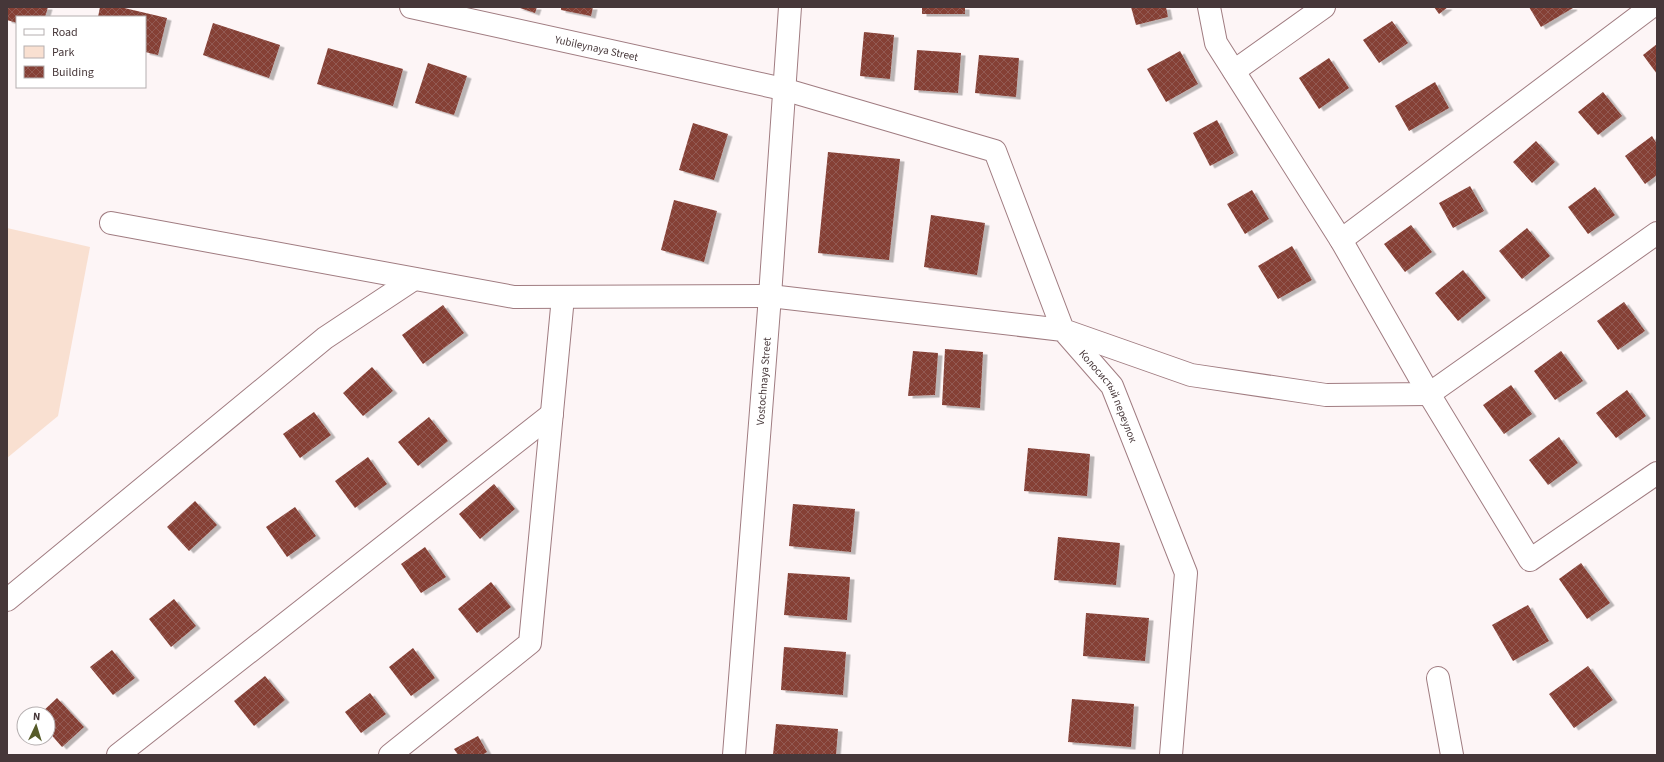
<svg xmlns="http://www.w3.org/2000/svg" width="1664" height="762" font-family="'Source Sans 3',sans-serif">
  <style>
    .green { fill: #f9e0d1 }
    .building { fill: url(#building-cross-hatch); filter: url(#shadow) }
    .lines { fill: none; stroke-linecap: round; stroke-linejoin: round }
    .minor-casing { stroke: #a07c81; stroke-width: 24 }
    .minor { stroke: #fff; stroke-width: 22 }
    .labels { text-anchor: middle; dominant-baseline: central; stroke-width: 4; stroke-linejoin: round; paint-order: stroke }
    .street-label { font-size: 11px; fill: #463739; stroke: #fff }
  </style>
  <defs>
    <pattern id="building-cross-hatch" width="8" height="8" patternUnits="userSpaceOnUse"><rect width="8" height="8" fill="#854036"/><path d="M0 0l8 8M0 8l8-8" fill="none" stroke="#925a52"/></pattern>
    <filter id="shadow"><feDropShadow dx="4.5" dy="2.5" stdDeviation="0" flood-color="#0004"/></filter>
  </defs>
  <rect width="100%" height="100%" fill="#fdf5f6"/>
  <polygon class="green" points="7,228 90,247 58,416 7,458"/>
  <g class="building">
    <polygon points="7,7 48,7 45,17 17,17 17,23 7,20"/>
    <polygon points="100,7 120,7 167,18 158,55 145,52 145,17 98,17"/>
    <polygon points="517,7 537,7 535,13"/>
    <polygon points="561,7 593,7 591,16 561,10"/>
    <rect x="922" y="7" width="43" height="7"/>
    <polygon points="1131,7 1166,7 1168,17 1136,25"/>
    <polygon points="1434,7 1448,7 1439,14"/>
    <polygon points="1529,7 1572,7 1573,8 1541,27"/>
    <polygon points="1392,21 1408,43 1379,63 1363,40"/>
    <polygon points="213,23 280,45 269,78 203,55"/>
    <polygon points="864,32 894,35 890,79 860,76"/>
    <polygon points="1657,44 1657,74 1643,55"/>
    <polygon points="328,48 403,69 393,106 317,84"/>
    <polygon points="917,50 961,53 958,93 914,90"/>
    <polygon points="1180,51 1198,84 1166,102 1147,69"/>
    <polygon points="979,55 1019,58 1016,97 975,93"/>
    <polygon points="1329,58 1349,88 1319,109 1299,78"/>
    <polygon points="428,63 467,76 454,115 415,103"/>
    <polygon points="1435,82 1449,108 1409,131 1395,106"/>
    <polygon points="1603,92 1622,116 1598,135 1578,112"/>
    <polygon points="1217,120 1234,153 1210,166 1193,133"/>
    <polygon points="693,123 728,134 714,180 679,170"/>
    <polygon points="1652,136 1657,144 1657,175 1645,184 1625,156"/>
    <polygon points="1536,141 1555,162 1532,183 1513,162"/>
    <polygon points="828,152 900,159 889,260 818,253"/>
    <polygon points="1470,186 1484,211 1453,228 1439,203"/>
    <polygon points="1595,187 1615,215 1588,234 1568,207"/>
    <polygon points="1252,190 1269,219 1245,234 1227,204"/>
    <polygon points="674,200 717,211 704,262 661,250"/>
    <polygon points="931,215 985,223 977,275 924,267"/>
    <polygon points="1411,225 1432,252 1405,272 1384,244"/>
    <polygon points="1527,228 1550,256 1522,279 1499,251"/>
    <polygon points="1292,246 1312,280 1278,299 1258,266"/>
    <polygon points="1463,270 1486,298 1458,321 1435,293"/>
    <polygon points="1624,302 1645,331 1618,350 1597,321"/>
    <polygon points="443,305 464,333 423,364 402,335"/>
    <polygon points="945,349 983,352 980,408 942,405"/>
    <polygon points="913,351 938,353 935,395 908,396"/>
    <polygon points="1561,351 1583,381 1555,400 1534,371"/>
    <polygon points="372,367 393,391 363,416 343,393"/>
    <polygon points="1511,385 1532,414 1504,434 1483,405"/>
    <polygon points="1627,390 1646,416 1616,438 1596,413"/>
    <polygon points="314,412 331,435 300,458 283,434"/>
    <polygon points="429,417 448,441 418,466 398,442"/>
    <polygon points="1559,437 1578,463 1548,485 1529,460"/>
    <polygon points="1028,448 1090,454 1087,496 1024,491"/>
    <polygon points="368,457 387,484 355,508 335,481"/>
    <polygon points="494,484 515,509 480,539 459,514"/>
    <polygon points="195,501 217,525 189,551 167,527"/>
    <polygon points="793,504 855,509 851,552 789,546"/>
    <polygon points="295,507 316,536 287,557 266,527"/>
    <polygon points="1058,537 1120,543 1116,585 1054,580"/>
    <polygon points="425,547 446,577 421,593 401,564"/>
    <polygon points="1581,563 1610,603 1587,619 1559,579"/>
    <polygon points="788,573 850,577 847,620 784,615"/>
    <polygon points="491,582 511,607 477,633 458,609"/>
    <polygon points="174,599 196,626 171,647 149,619"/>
    <polygon points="1528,605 1549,641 1513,661 1492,625"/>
    <polygon points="1086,613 1149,618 1145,661 1083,656"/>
    <polygon points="784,647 846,652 843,695 781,690"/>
    <polygon points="413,648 435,678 411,696 389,667"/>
    <polygon points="112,650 135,678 113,695 90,667"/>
    <polygon points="1588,666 1613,700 1574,728 1549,694"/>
    <polygon points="265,676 285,700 254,726 234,701"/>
    <polygon points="370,693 386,714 361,733 345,712"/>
    <polygon points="57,698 84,727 62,747 48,731 48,714 40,714"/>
    <polygon points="1072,699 1134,704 1131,747 1068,742"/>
    <polygon points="776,724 838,729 836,755 773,755"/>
    <polygon points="478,736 487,752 482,755 458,755 454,749"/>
  </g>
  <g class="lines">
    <defs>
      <g id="minor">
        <path id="s1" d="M411,7L783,89L995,151L1063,330L1191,375L1326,395L1429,394L1657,233"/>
        <polyline points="1209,7 1216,43 1341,240 1429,394 1530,560 1657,473"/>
        <polyline points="1234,71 1324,7"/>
        <path id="s2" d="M111,223L514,297L770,296L1063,330L1112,386L1186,573L1171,755"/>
        <polyline points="1341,240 1651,7"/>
        <polyline points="7,600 325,338 414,279"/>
        <polyline points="1438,678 1452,755"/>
        <polyline points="118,755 552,414"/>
        <polyline points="390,755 530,643 563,297"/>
        <path id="s3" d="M734,755L770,296L790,7"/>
      </g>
    </defs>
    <use href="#minor" class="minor-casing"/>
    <use href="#minor" class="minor"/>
  </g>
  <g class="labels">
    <g class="street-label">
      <text stroke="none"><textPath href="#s1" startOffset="190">Yubileynaya Street</textPath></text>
      <text stroke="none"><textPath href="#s3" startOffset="375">Vostochnaya Street</textPath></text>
      <text stroke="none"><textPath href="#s2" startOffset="1042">Колосистый переулок</textPath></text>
    </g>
  </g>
  <rect width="1664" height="762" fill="none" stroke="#463739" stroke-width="16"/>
  <rect x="16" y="16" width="130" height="72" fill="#ffffff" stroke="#b5afb0"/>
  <rect x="24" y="29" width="20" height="6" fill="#ffffff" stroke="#b5afb0"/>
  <text x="52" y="36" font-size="12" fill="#463739">Road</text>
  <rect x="24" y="46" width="20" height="12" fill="#f9e0d1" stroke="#b5afb0"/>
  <text x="52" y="56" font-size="12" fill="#463739">Park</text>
  <rect x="24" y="66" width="20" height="12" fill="url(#building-cross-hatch)" stroke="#b5afb0"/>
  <text x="52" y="76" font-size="12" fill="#463739">Building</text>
  <g transform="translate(36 726) rotate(4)"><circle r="19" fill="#ffffff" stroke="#b5afb0"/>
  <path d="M0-3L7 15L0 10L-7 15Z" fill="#565b29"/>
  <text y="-6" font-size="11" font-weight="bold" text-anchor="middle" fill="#463739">N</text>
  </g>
</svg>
